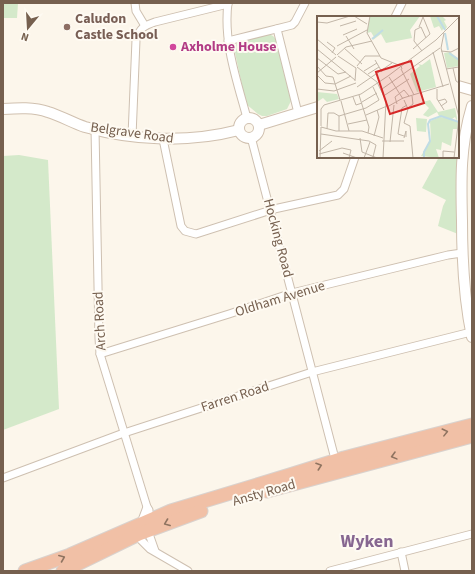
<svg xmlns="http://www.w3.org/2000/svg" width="475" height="574" font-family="'Source Sans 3',sans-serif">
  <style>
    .green { fill: #d4e9ca }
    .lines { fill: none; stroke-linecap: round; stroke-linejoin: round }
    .street-casing { stroke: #cec0b1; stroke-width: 9 }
    .secondary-casing { stroke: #d0c0af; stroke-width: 12 }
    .highway-casing { stroke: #d9d2ce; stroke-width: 15 }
    .street { stroke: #fff; stroke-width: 7 }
    .secondary { stroke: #fff; stroke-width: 10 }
    .highway { stroke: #f1c0a6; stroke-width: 13 }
    .oneway { stroke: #8f7360 }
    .education-dot { fill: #8d6e63; stroke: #fefaf2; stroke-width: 1.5 }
    .hotel-dot { fill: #d1479c; stroke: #fefaf2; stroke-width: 1.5 }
    .labels { text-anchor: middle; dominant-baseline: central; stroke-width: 4; stroke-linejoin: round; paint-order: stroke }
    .education-label { font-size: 14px; font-weight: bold; fill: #785e54; stroke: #fefaf2; text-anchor: start }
    .hotel-label { font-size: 14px; font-weight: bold; fill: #b23c85; stroke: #fefaf2; text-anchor: start }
    .street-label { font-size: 14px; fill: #76604f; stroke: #fefaf2 }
    .district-label { font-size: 18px; font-weight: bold; fill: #876791; stroke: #fefaf2 }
    .inset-river { fill: none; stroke: #c0dce5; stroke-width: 2 }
    .inset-road { fill: none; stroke: #c2b6a8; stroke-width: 1 }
    .view { fill: #d62828; fill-opacity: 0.15; stroke: #d62828; stroke-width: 2 }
    .inset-edge { fill: none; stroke: #76604f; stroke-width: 2 }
  </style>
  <rect width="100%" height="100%" fill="#fcf6eb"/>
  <g class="green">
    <polygon points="3,3 18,3 17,18 3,18"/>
    <path d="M269,34L273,36L276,39L291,101L287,109L267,116H262L258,114L246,104L234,48C238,37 259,37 269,34Z"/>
    <polygon points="458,130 461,131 458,234 438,226 443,206 446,200 422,188 439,157 458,157"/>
    <polygon points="19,155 48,160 59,409 3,430 3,156"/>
  </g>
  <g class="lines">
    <defs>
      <g id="street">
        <polyline points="135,3 136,11 145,26"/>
        <path d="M228,3C223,42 237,81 247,118"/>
        <polyline points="395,17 402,3"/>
        <polyline points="277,29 298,113"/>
        <polyline points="228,41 292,25 295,22 305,3"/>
        <polyline points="95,129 99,338 100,354 147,507 149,510 148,531 155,551"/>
        <path d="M132,136L136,40C140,28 143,26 155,22L228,4"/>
        <polyline points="251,137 334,455"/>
        <polyline points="163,139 181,226 185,231 196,234 274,209 338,195 344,189 355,157"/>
        <polyline points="100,354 229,314 292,293 448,255 462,253"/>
        <polyline points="3,478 121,434 312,372 471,332"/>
        <polyline points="147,507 139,528 141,540 150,549 188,571"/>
        <polyline points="401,552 405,571"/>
        <polyline points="330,571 472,534"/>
      </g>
      <g id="secondary">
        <polyline points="458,86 472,90"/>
        <path d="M472,106C460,146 461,180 462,221C462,260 464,299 472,337"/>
        <path d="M3,109C18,108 34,107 48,112C61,116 73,123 85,127C135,141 189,143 239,130"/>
        <circle cx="249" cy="128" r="10"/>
        <polyline points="259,125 318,107"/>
      </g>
      <g id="highway">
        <polyline points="267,491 472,436"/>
        <polyline points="25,571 70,555 171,511 293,474 344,458 472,425"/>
        <polyline points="63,571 139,534 201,511"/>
      </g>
    </defs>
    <use href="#street" class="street-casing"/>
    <use href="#secondary" class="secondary-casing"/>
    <use href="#highway" class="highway-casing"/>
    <use href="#street" class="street"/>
    <use href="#secondary" class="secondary"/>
    <use href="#highway" class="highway"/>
  </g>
  <defs><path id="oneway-chevron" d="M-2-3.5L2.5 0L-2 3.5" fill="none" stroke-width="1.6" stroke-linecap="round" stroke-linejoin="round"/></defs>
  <g class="oneway">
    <use href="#oneway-chevron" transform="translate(445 432) rotate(-14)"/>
    <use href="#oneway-chevron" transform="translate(394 456) rotate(165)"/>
    <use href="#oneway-chevron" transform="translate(319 466) rotate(-19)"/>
    <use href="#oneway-chevron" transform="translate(167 523) rotate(159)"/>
    <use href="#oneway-chevron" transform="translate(62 558) rotate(-22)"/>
  </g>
  <circle class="education-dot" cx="67" cy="27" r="4"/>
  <circle class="hotel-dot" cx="173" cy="47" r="4"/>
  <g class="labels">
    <g class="education-label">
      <text x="75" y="19">Caludon<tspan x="75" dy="16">Castle School</tspan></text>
    </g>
    <g class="hotel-label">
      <text x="181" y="47">Axholme House</text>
    </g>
    <g class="street-label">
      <text transform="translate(132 133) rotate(8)">Belgrave Road</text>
      <text transform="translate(278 238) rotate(75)">Hocking Road</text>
      <text transform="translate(280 299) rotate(-17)">Oldham Avenue</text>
      <text transform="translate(100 321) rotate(-93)">Arch Road</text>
      <text transform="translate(235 397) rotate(-18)">Farren Road</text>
      <text transform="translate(264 493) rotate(-16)">Ansty Road</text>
    </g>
    <g class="district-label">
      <text x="367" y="541">Wyken</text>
    </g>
  </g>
  <g transform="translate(317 16)">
    <rect width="142" height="142" fill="#fcf6eb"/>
    <path d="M53,0L70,1H92L67,0H103L93,14L95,22L69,27L64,18L56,24L57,21L54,16L50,17ZM113,0H125L129,4L127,5L130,11L128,14L127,11L125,15L122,10L117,12ZM133,36L142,43V50L130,52L127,37ZM113,43L119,71L100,76L93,58L103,50L101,48L105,49ZM0,76L20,78L22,83L10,86L6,82L0,86ZM113,84L121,96L138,92L140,102V105L138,101L135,103L141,106L140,113H136L134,130L125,126L124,134L119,133L122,142L104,140L114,124L113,105L123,101L131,102L122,100L120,96L111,101L106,99L112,92L106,86ZM99,102L110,103L109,116L100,115Z" fill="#d4e9ca"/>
    <path class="inset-river" d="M66,0H95M120,0L128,14M128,17L131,34M55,23L66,14M132,37L142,44M107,142V136L113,125L111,108L113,104L124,100L142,106"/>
    <path class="inset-road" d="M37,0L50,8M53,0L50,17L64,42L84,50L85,53M0,6L10,7L33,0M23,10L39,5M127,17L124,32L142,101L137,142M26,19L40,13M29,20L37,33M0,23L19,39M10,26L18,32L15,37M20,30L50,14M27,32L45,48M0,33L38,64M96,33L113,18L106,1L102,11M105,35L97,25L98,14L104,11L109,22M124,35L134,36L142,32M116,36L126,71M20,39L29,31L55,25M21,40L39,52M0,42L21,58L29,56M58,44L65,56M0,50L9,60L16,61L23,84M40,50L48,40H63M40,51L60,66L69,85L66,142M136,52L139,65L142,67M84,53L97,79M129,53L142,51M47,55L60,47M0,57L19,41M51,58L62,51M0,59L8,67L18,68L34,60M72,61L86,83M38,65L39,52M40,71L75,47M0,73L17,75L39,67M65,73L123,32M120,73V83L127,94M42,79L52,111L51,117M68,79L92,63M36,81L39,89L45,87M87,84L91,93L87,107L93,110L96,142M24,85L32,115M121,85L128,83L130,86L124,90M45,86L60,77M80,88L78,81L87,74L92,80M70,91L86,82L132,68M91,92L96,88L95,80M49,99L70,90M31,108L50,104M4,110V93L7,89L44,78L71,60L119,24L142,1M4,111L19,115H45L66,122M10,113L11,97H17L22,100M22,115V100L49,92L62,84L56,71M4,118L52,125L59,129L56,141M57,120L62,101L60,94M87,120L81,118L85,92L90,89M43,122L45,136L60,142M87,122L89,115V121M65,125H87M73,126L77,89M2,135L15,125M26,137L40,142M2,138L25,132L34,134L32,142M3,142L4,111M47,142L53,126M126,142V135L137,136"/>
    <path class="view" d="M94,45L107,87L73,98L59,56Z"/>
    <rect width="142" height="142" class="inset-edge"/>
  </g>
  <rect width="475" height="574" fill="none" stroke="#76604f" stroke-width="8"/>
  <g transform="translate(28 28) rotate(198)" stroke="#fefaf2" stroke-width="3" paint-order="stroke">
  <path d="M0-3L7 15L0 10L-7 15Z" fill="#76604f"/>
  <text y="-6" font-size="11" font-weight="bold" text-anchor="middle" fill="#76604f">N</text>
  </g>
</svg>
